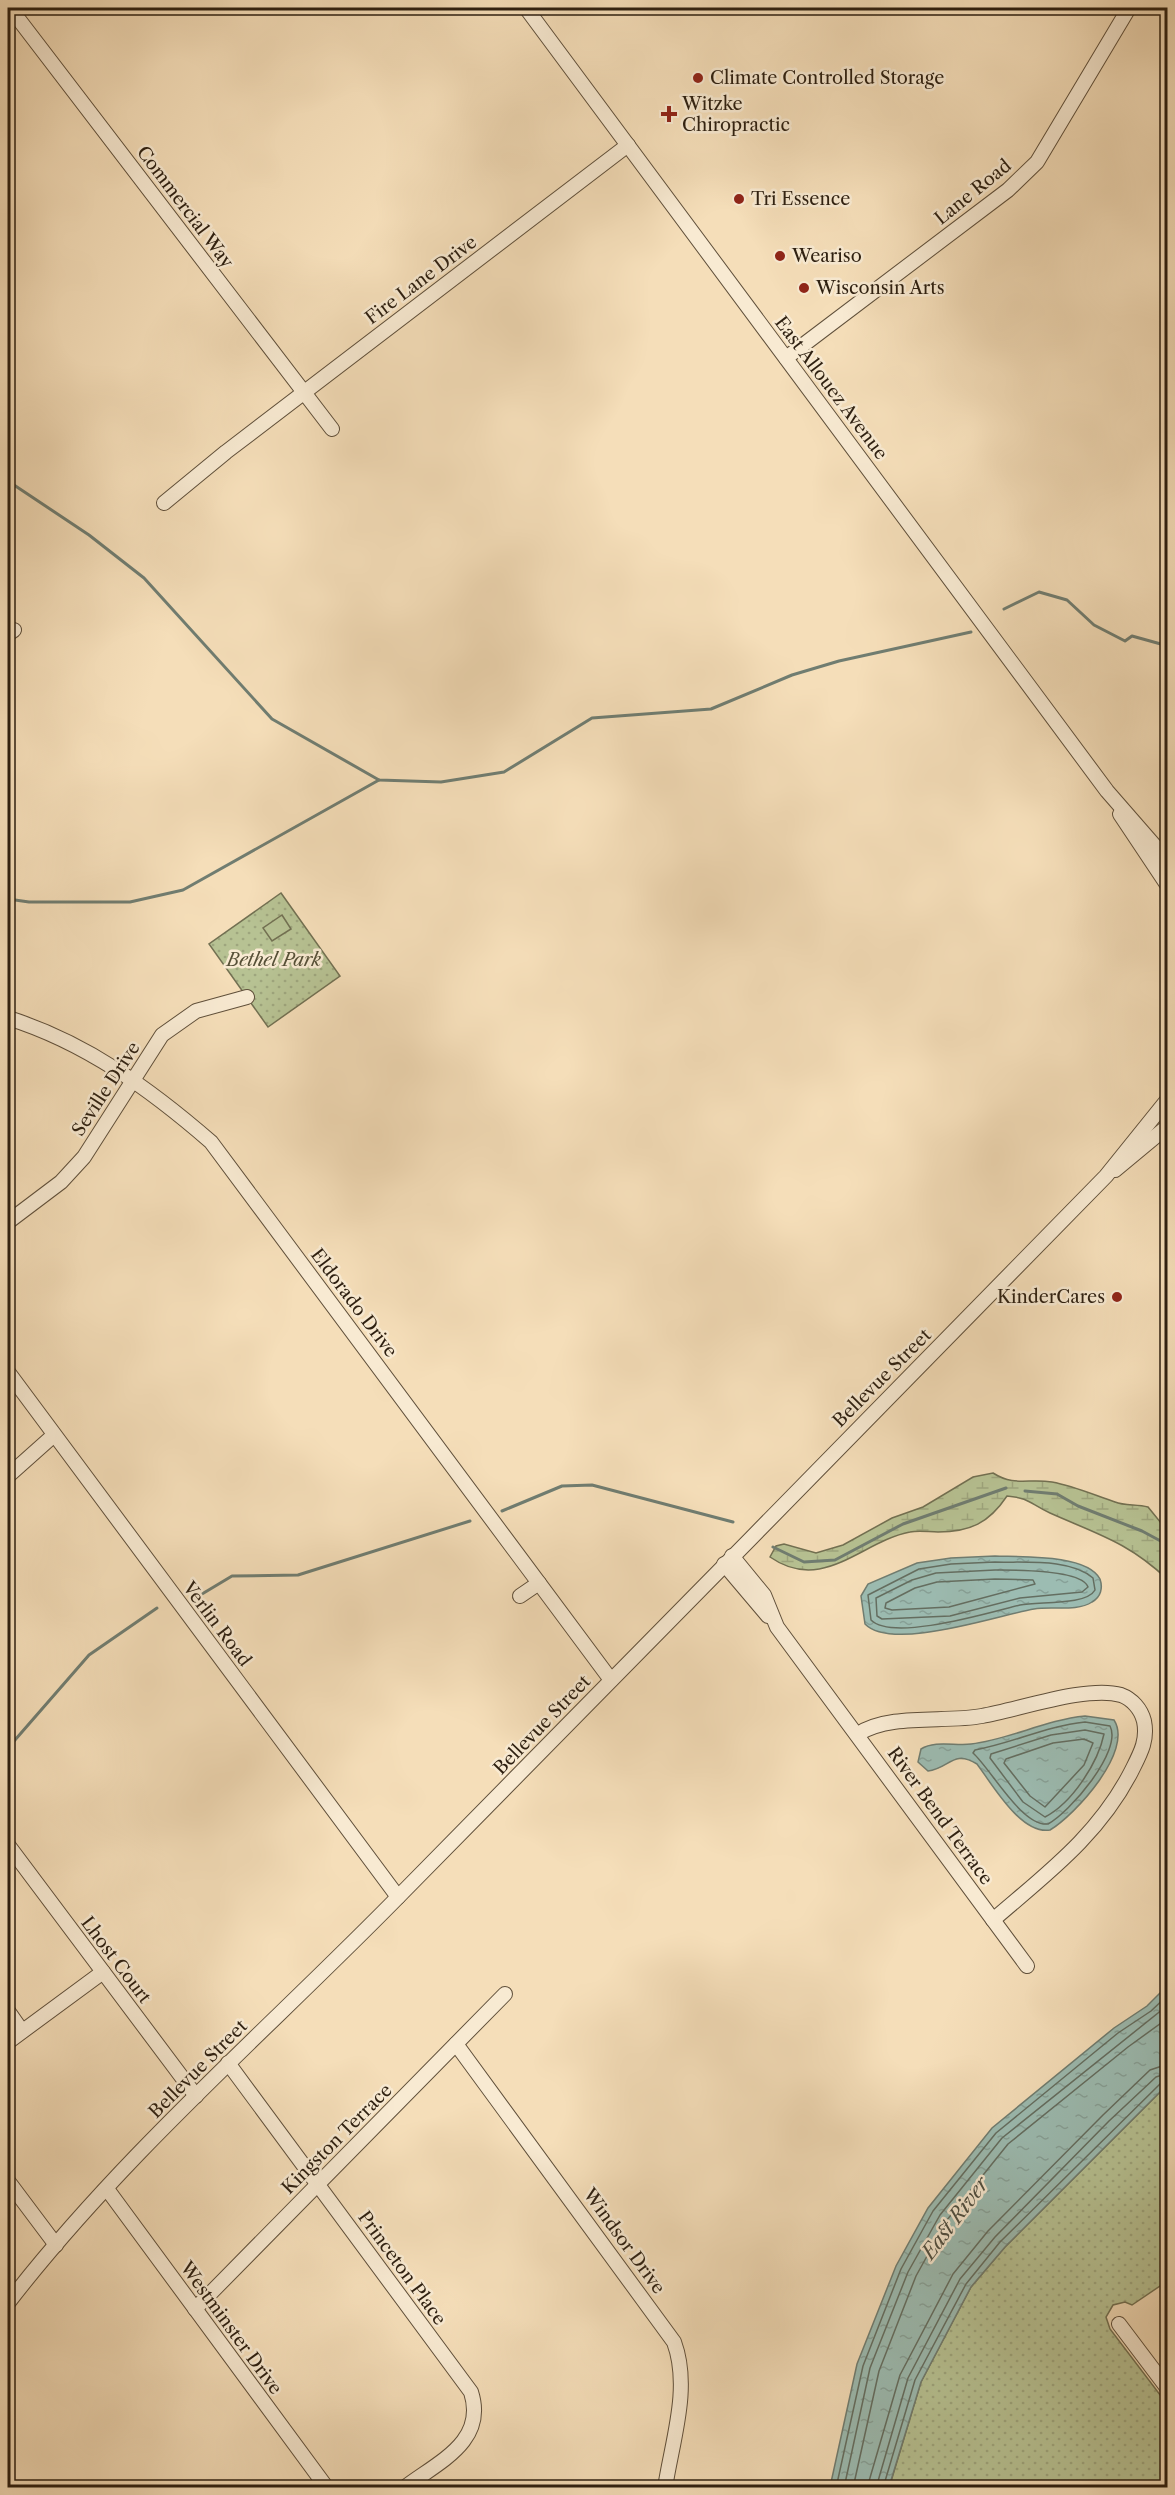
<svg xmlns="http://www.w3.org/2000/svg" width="1175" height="2495" font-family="'Libre Caslon Text',serif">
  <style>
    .wetland { fill: url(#wetland-marsh); stroke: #727052; stroke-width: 1.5 }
    .park { fill: url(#park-dots); stroke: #727052; stroke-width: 1.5 }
    .pitch { fill: #b7c293; stroke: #727052; stroke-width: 1.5 }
    .water { fill: url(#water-ripples); stroke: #707d71; stroke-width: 1.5 }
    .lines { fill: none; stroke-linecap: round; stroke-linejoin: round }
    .shore { stroke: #646e61; stroke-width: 1.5 }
    .stream { stroke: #707d71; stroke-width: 3 }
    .minor-casing { stroke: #5f4f3a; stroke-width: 16 }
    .minor { stroke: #f8ead2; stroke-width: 14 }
    .poi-dot { fill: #8f2418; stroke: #f8ead2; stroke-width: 2 }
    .labels { text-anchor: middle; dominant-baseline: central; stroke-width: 5; stroke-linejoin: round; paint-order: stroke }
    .poi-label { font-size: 18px; fill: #2d1f10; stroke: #f8ead2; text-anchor: start }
    .street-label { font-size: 18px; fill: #2d1f10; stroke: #f8ead2 }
    .park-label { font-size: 18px; font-style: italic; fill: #565037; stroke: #f8ead2 }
    .water-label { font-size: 20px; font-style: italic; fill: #4e4e41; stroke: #f8ead2 }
  </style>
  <defs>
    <pattern id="wetland-marsh" width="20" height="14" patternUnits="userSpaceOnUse" patternTransform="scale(1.5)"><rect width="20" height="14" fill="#b7c293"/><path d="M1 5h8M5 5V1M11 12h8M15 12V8" fill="none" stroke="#9ea67e"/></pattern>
    <pattern id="park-dots" width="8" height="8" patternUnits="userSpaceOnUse" patternTransform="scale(1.5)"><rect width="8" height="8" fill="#b7c293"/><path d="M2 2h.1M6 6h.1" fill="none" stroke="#9ea67e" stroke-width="1.8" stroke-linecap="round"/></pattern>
    <pattern id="water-ripples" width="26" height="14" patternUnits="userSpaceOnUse" patternTransform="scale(1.5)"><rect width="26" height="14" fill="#9cbcb2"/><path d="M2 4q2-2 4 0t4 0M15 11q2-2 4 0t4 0" fill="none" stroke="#87a198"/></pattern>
  </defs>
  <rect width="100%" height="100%" fill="#f5deb9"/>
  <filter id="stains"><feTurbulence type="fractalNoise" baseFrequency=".00333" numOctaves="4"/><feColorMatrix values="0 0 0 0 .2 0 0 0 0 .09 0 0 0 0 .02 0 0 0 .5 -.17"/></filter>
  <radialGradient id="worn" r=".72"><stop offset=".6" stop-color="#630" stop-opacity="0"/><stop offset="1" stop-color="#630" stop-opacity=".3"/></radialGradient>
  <path class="wetland" d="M993,1473C1015,1487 1028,1478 1052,1482C1074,1486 1094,1495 1115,1502C1125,1506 1137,1504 1148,1507L1161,1523L1167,1526V1579C1128,1542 1097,1534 1050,1513C1030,1504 1030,1498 1007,1496C989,1523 970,1532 938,1532C929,1532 919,1530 910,1532C862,1541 823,1594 770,1557L776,1546L784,1544L816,1553L843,1545L892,1518L923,1507L973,1477Z"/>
  <g class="park">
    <polygon points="281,893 340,976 268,1027 209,944"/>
    <polygon points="1167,2085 1167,2291 1163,2284 1132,2305 1125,2302 1113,2305 1106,2317 1110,2329 1167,2404 1167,2487 889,2488 921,2382 971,2287 1005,2247"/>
  </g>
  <polygon class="pitch" points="282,915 291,929 272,941 263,928"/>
  <g class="water">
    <path d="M995,1556C1021,1557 1087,1554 1100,1579C1103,1588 1101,1597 1092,1602C1077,1612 1052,1606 1034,1609C999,1615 892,1652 865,1624L861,1596L868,1584L917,1563L951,1558Z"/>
    <path d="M1085,1716L1114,1720C1134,1751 1075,1815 1050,1830C1021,1835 992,1784 977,1764C953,1749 949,1769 928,1771L918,1762L921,1749C935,1740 955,1746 971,1744C1011,1739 1045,1720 1085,1716Z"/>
    <polygon points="1167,1986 1167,2085 1005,2247 971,2287 921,2382 889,2487 830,2487 857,2364 896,2266 928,2208 992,2128 1114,2028 1147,2006"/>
  </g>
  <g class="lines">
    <g class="shore">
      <path d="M995,1562C1024,1563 1070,1558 1093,1578L1095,1590C1086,1606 1038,1601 1020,1605C991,1612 893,1642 871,1620L868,1595L919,1569L951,1564Z"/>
      <path d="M995,1570C1013,1570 1082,1569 1088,1587L1082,1592L1020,1598L950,1616L882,1619L877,1616L876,1598L912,1580L936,1573Z"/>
      <polygon points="995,1579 1033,1580 1035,1584 949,1607 892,1610 885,1608 886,1603 915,1588 937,1582"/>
      <path d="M1085,1722L1110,1726C1123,1751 1069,1813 1048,1824C1022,1827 991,1769 973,1753L975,1750C1013,1743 1046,1726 1085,1722Z"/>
      <path d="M1085,1730L1104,1734C1098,1763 1072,1803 1045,1817L1023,1802L990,1758L991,1754L1051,1735Z"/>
      <polygon points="1084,1739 1093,1743 1084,1765 1045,1807 1030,1796 1004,1763 1006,1759 1053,1743"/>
      <polyline points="836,2488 863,2366 901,2269 933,2211 996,2133 1118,2033 1151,2011 1168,1995"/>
      <polyline points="844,2488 870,2368 908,2272 940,2215 1002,2138 1168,2005"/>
      <polyline points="853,2488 879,2371 916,2276 947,2220 1008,2144 1128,2047 1168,2018"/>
      <polyline points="867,2488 900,2375 953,2274 988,2231 1103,2115 1150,2070 1168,2064"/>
      <polyline points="876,2488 908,2378 960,2279 995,2237 1109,2121 1156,2077 1168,2073"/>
      <polyline points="883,2488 915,2380 966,2284 1000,2242 1161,2083 1168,2081"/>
    </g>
    <g class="stream">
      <polyline points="8,481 89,535 144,578 272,719 379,780 441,782 504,772 592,718 711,709 792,675 839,661 971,632"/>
      <polyline points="1004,609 1039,592 1067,600 1094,625 1125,641 1132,636 1168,646"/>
      <polyline points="8,899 29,902 130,902 183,890 379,780"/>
      <polyline points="1025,1491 1057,1494 1078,1506 1142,1531 1168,1545"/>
      <polyline points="502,1511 562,1486 592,1485 733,1522"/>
      <polyline points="773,1547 804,1562 835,1560 903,1524 1006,1488"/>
      <polyline points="197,1597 232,1576 298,1575 470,1521"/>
      <polyline points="8,1748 89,1655 157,1608"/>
    </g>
    <defs>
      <g id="minor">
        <polyline points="10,8 332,429"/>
        <polyline points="526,8 1107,791 1168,861"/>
        <polyline points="786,358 1008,190 1037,162 1129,8"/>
        <polyline points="164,503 226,452 628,145"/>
        <polyline points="8,634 14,630"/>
        <polyline points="1120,814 1168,886"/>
        <path d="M8,1018C85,1042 150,1089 211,1142L611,1680"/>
        <polyline points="1115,1170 1168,1126"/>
        <polyline points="8,1222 61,1182 84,1157 162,1035 196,1011 247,997"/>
        <polyline points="8,1372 398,1897"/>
        <polyline points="8,1476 54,1435"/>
        <polyline points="732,1556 764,1595 777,1627 1027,1966"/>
        <polyline points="724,1564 768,1616"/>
        <polyline points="520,1596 539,1583"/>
        <path d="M858,1734C890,1713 945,1723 982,1716C1018,1710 1087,1685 1121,1695C1132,1699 1141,1709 1144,1721C1148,1741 1140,1754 1131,1772C1098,1836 1046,1874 993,1920"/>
        <polyline points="8,1845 196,2096"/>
        <polyline points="8,2011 22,2031"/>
        <polyline points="8,2042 103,1972"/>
        <path d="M456,2044L674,2342C691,2388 672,2441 665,2488"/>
        <path d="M228,2063L471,2392C487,2442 438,2462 404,2488"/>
        <polyline points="8,2181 56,2245"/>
        <polyline points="107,2189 327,2488"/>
        <path d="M8,2303C124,2153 270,2028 402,1893C637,1654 872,1416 1106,1176L1168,1099"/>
        <polyline points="195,2309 505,1994"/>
        <polyline points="1119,2324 1168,2389"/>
      </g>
    </defs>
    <use href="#minor" class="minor-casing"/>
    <use href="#minor" class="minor"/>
  </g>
  <g class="poi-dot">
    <circle cx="698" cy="78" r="6"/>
    <path d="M666 105h6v6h6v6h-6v6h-6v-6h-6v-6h6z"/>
    <circle cx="739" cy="199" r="6"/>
    <circle cx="780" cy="256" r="6"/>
    <circle cx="804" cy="288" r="6"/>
    <circle cx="1117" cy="1297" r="6"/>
  </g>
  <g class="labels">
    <g class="poi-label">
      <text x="710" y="78">Climate Controlled Storage</text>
      <text x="682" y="104">Witzke<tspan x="682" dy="21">Chiropractic</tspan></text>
      <text x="751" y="199">Tri Essence</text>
      <text x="792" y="256">Weariso</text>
      <text x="816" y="288">Wisconsin Arts</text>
      <text x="1105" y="1297" text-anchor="end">KinderCares</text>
    </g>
    <g class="street-label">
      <text transform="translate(973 192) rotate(-39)">Lane Road</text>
      <text transform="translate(185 207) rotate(53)">Commercial Way</text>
      <text transform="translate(421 280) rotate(-37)">Fire Lane Drive</text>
      <text transform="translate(831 388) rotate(53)">East Allouez Avenue</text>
      <text transform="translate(106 1089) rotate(-57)">Seville Drive</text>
      <text transform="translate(354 1303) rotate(53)">Eldorado Drive</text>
      <text transform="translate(882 1378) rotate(-45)">Bellevue Street</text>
      <text transform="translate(217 1624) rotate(53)">Verlin Road</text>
      <text transform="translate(542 1725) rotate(-46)">Bellevue Street</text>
      <text transform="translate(940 1816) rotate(54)">River Bend Terrace</text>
      <text transform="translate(116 1960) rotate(53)">Lhost Court</text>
      <text transform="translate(198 2069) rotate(-45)">Bellevue Street</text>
      <text transform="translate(337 2139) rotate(-45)">Kingston Terrace</text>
      <text transform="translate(624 2241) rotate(54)">Windsor Drive</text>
      <text transform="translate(402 2268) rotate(54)">Princeton Place</text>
      <text transform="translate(231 2328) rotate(54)">Westminster Drive</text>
    </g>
    <g class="park-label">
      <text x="274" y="960">Bethel Park</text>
    </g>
    <g class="water-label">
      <text transform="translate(955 2218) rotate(-53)">East River</text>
    </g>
  </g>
  <rect width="1175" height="2495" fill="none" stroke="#f5deb9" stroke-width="30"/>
  <rect x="9" y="9" width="1157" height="2477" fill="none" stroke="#2d1f10" stroke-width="3"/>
  <rect x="15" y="15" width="1145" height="2465" fill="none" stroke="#2d1f10" stroke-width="1.5"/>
  <rect width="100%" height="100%" filter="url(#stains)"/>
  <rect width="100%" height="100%" fill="url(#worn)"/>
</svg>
